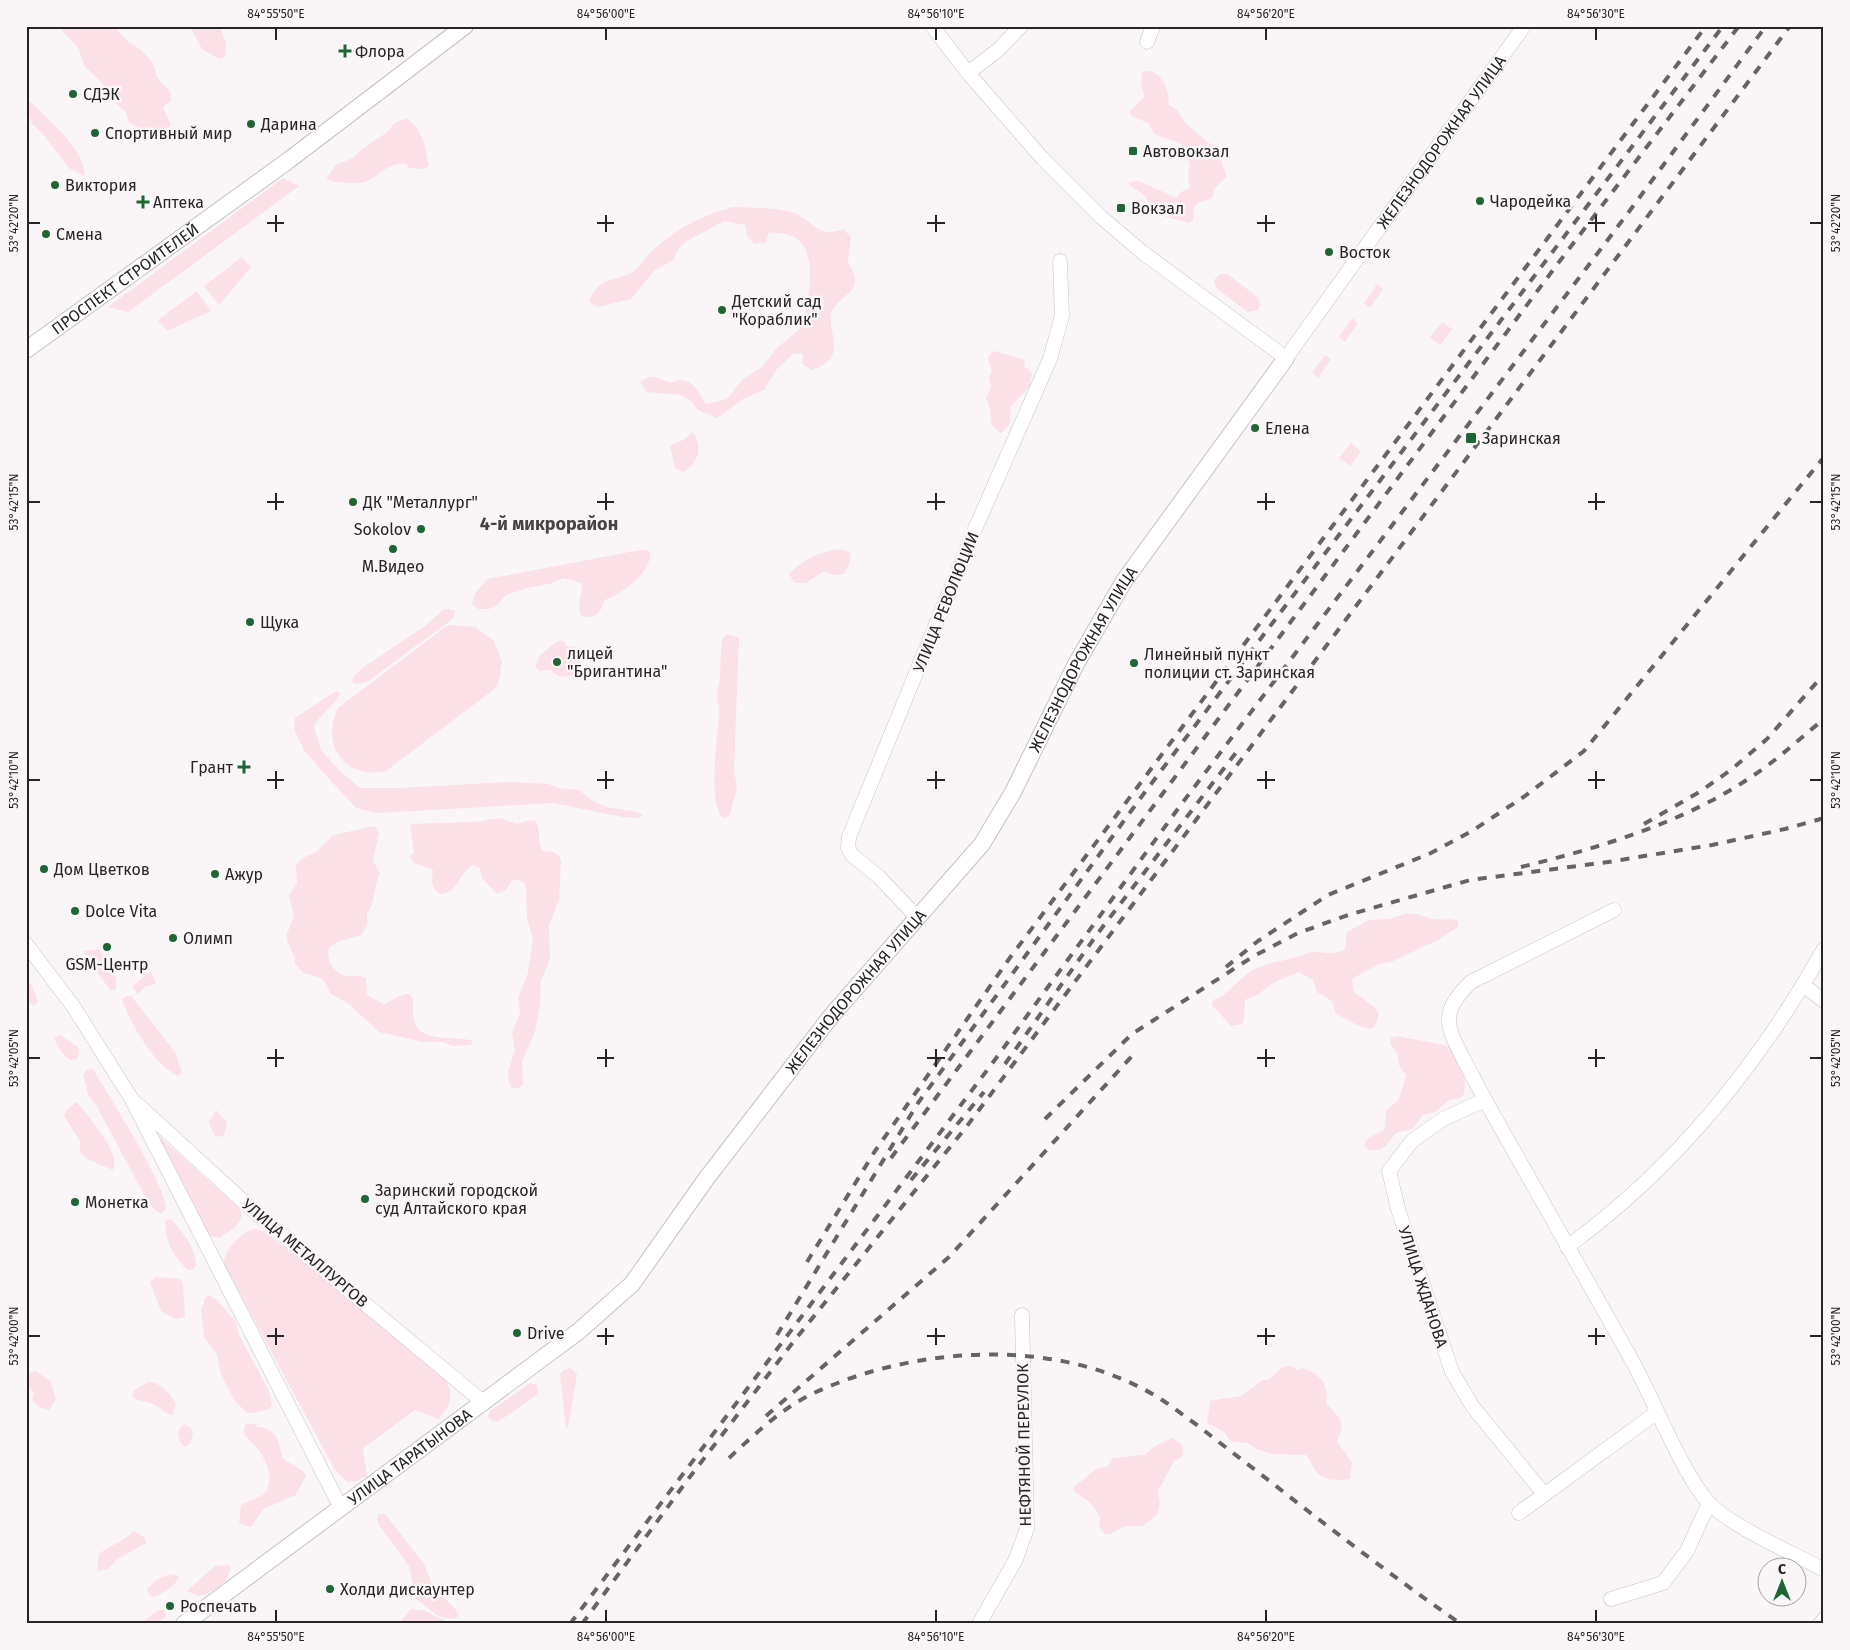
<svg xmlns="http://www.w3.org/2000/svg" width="1850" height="1650" font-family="'Fira Sans',sans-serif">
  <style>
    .green { fill: #fbe0e7 }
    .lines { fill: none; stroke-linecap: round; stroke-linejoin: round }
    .minor-casing { stroke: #c7c2c3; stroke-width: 15 }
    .tertiary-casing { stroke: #c7c2c3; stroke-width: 18 }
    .minor { stroke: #fff; stroke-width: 14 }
    .tertiary { stroke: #fff; stroke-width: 16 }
    .rail { stroke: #676465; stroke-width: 4; stroke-dasharray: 9 9; stroke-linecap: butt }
    .ticks { fill: none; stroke: #262425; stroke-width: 2 }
    .poi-dot { fill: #1e6735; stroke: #faf5f6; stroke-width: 2 }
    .labels { text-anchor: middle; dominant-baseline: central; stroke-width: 5; stroke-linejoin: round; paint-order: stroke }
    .poi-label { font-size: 16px; fill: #262425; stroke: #faf5f6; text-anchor: start }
    .street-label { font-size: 16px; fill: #262425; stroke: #faf5f6 }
    .neighbourhood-label { font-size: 18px; font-weight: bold; fill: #474344; stroke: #faf5f6 }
    .neatline { fill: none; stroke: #262425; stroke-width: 2 }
    .ticks-label { font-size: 12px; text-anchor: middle; fill: #262425 }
  </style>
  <rect width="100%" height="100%" fill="#faf5f6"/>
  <g class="green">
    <polygon points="64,26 114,26 128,42 140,49 153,63 157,77 171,93 171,100 163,108 171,125 168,131 156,135 129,123 126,112 110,98 101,81 84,66 79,49 62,30"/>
    <polygon points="190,26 219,26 226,43 225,57 219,59 202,49"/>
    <path d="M1151,71C1165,78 1169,91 1169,105C1180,111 1178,113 1185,122C1196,134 1210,143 1221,153L1222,164L1227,176L1214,189L1213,197C1209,201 1197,201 1194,207C1193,211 1194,216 1193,220L1188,223L1160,215L1159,209C1147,203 1148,198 1140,192C1135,188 1131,188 1128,182L1139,181L1177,198L1179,193L1190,188L1188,176L1190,164L1179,143L1154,134L1148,123L1132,116L1129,112L1145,96L1141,85L1142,72Z"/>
    <path d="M26,98C45,116 85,149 85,176L69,168L42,133L33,125L26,110Z"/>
    <path d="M406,118L417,128L424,143L429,165L425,169L409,168L406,164C377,163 379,186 349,183C340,182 335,183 326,179L336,165L353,158L362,149L386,133L395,123Z"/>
    <polygon points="283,178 299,186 128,312 108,307"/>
    <path d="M732,207C749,208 775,207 791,212C812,218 817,240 843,229L851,237L848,263C868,293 840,293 832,311C825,331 851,357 812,370L802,364L803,353L793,354L776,370L764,390L743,399L717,418L698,410L691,401L682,395L646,392L640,382C656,372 655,379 670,382C673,383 678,380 682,380C694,380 700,396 706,404L727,399L742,380L762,367L777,348L803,326C807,301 821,250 792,236C786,233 775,233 769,232L766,242L754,244L747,236L745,225L724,221L685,242L678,250L673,260L654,271L631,299L598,307L589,302C599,274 614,284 634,271C640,266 645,257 652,251C681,226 695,219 732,207Z"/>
    <polygon points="242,257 251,267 219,305 204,286"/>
    <polygon points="1220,274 1227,274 1259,298 1260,305 1258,310 1248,312 1216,288 1214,280"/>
    <polygon points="1377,284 1383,289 1370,308 1364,303"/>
    <polygon points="197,291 211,311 167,331 158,320"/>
    <polygon points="1352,318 1358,323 1345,342 1339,337"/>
    <polygon points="1442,322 1452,329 1440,345 1430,337"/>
    <polygon points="995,351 1025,360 1024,367 1029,369 1032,374 1030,386 1011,406 1010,424 1001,433 991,425 990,408 986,398 991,387 989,376 992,371 988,359 990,354"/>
    <polygon points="1325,355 1331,359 1318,378 1312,373"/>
    <path d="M693,432C703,449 699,460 684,472L675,468L670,446L685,439Z"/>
    <polygon points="1351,443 1361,451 1350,466 1339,458"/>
    <path d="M840,549L851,553L849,564L844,574L834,575L824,571L806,583H795L789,574C802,560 821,551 840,549Z"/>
    <path d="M640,550H647L651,554C646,578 625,591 605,600C600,613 596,620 582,616C574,604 585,595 581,583L564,578L549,584L531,587L506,595L498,604L489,609H478L472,604L475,593L488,579Z"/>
    <polygon points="449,609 455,611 454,618 367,682 357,684 352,682 354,676 364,667 425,626 443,610"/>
    <path d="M452,625L475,627L493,640L502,661L498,684L493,690L386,771C345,780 320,745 338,708L445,627Z"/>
    <path d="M728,634L739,638L734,769L737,789L729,817L723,818C707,806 718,733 719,713C720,707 716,700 717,694C717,689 719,684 720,679C721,664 720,651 723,637Z"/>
    <path d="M558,641H564L566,646L578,647C586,656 583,665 578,674C569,677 557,679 551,670L539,671L535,666L540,655Z"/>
    <path d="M336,691L340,693C334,707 319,714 314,727L321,750L340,771L360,788H399L508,782L548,784L560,788L579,790L593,801L606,807L638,812L643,815L639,818L622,817L554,803L378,813L356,808L320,769L304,750L294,729L295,718Z"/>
    <path d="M500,818L517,824L529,820L536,821C540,829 538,840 542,851L554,852L559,856L561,862L559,899L549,926L550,958L541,981L540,1005L535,1032L522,1061L523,1084L518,1088H512L509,1083L508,1071L515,1050L512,1032L520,1014L518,997L528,973L533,938L527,919L526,887L523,882L513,879L506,890L497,894L482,878L480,868L474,865C459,870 460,892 441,894C430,889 432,880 433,870L414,863L410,857L414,852L410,824L474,822Z"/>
    <path d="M375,826L379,833L373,860L380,874C373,886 376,903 367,913V924L362,935L340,941L329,947C326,960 333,972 346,976C353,977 359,975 366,978L367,995L384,1004L404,994H410C416,1002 411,1010 414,1020C419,1044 456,1035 473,1041L471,1045L452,1046L444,1042H423L379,1032L348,1003L331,994L323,979L304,973L295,964V958L287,941V934L294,916L289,895L297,884L296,865L301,859L316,852L333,835Z"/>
    <path d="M1408,913C1418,914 1424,916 1433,919C1442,921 1449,917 1458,921V927L1440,939L1391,962L1379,964L1352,979L1353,991L1375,1008L1379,1014L1375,1026L1371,1029L1359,1026L1336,1014L1332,1001L1317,992L1313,980L1299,972L1275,982L1257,995L1245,1000L1244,1019L1242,1024L1231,1026L1212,1005L1213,1000C1231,994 1240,975 1257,968C1269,963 1281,961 1294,958C1300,956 1306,953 1312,952C1326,951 1331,957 1345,949L1347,932L1369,920L1389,919Z"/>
    <path d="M99,949C107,961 119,973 116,989L111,991L91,964L84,951Z"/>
    <polygon points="151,971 156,984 146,986 138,994 132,986"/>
    <polygon points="26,978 32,986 38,1002 34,1006 26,1000"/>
    <path d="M126,996H131L175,1052L182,1072L178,1076C154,1065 131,1024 122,1000Z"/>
    <polygon points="60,1035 78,1047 79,1054 76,1059 70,1060 61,1052 54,1038"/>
    <polygon points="1397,1036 1449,1046 1455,1050 1466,1071 1464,1094 1460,1098 1449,1100 1435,1112 1423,1115 1412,1129 1396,1133 1386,1146 1380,1150 1369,1150 1364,1145 1368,1138 1385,1129 1386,1111 1399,1099 1406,1076 1399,1065 1397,1053 1390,1044 1391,1038"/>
    <path d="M93,1069C108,1095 166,1184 166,1209L162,1213L157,1212L147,1200L96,1105L89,1097L83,1075L86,1070Z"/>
    <path d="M77,1102C88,1116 122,1154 113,1170L89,1160L80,1152V1141L64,1116L66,1110Z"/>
    <polygon points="216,1110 227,1122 224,1135 219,1137 214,1135 209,1122"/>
    <path d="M150,1128L240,1209C246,1223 229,1231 220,1238L209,1236L202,1226Z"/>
    <path d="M171,1219C183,1233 195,1246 196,1265L193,1270H188C172,1255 166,1242 165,1221Z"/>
    <path d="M254,1229L264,1231L441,1373C454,1390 453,1404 439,1419L415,1410L363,1448L367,1476L356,1481L347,1482L335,1470L224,1264C224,1250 241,1232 254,1229Z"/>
    <polygon points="156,1277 179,1279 183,1283 185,1317 175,1319 161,1311 150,1282"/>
    <polygon points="208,1295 217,1300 236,1322 239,1335 269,1391 272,1404 270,1409 253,1413 247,1413 235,1401 221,1375 217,1354 204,1337 201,1309 204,1304 204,1299"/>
    <path d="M1287,1366L1293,1367L1298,1371L1302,1368C1321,1374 1329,1384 1326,1403C1339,1418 1347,1422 1337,1441L1352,1463L1350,1479C1337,1481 1321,1481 1314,1469C1311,1463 1310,1459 1306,1455L1272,1454L1257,1449L1247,1443L1230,1441L1224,1432L1207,1423L1210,1401L1241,1396L1262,1380H1268L1282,1368Z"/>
    <polygon points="570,1368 577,1374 568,1427 566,1428 560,1374 565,1369"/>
    <path d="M36,1371L51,1382L56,1399L49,1410C42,1409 36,1406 32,1399L34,1394L26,1382V1374Z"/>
    <path d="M148,1382C160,1382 171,1393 176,1404L173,1415C164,1414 162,1409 155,1405C147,1400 139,1403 132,1396L134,1390Z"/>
    <polygon points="530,1383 537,1385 538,1394 498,1422 490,1420 488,1416 490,1411"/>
    <path d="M184,1424L191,1428L193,1434L190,1444L185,1447C179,1442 179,1438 178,1431Z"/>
    <path d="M246,1424H258L255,1426C278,1429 277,1438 283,1459L303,1471L306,1476L295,1496C283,1498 276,1505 264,1508L251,1527L239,1524L241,1505C247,1502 261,1498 265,1493C278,1475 260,1447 245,1436L244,1430Z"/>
    <polygon points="1172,1438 1182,1444 1183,1456 1174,1461 1158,1491 1160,1503 1157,1515 1142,1526 1125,1526 1111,1534 1105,1534 1099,1527 1100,1516 1090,1502 1075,1492 1073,1488 1096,1469 1107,1467 1113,1458 1144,1455 1155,1446"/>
    <polygon points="379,1514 385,1514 424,1564 433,1586 456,1610 459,1616 454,1619 438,1616 416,1599 409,1566 379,1525 377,1519"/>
    <path d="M134,1531L144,1537L146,1543L116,1560L108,1569L97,1571L99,1554C111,1544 122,1543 134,1531Z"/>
    <path d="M227,1565L231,1567C227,1585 214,1592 198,1596L187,1591L215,1566Z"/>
    <path d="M171,1574L179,1576C176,1586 163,1593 154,1597L149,1595L147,1589C154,1581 160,1577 171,1574Z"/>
    <polygon points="411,1609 425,1611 451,1624 399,1624"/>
    <polygon points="158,1610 164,1610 166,1616 156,1624 140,1624"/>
  </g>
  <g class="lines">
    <defs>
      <g id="minor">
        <path id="s1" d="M932,26L968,73L1042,158L1101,217L1142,252L1286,358L1524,26"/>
        <polyline points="1147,42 1153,26"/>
        <polyline points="968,73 998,50 1021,26"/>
        <polyline points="917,917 879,877 852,855 848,848 849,837 975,529 1050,359 1062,316 1060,261"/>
        <polyline points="26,944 73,1006 131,1098 340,1506"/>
        <polyline points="1803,985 1824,1001"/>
        <path d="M1485,1100C1478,1086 1470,1072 1463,1058C1445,1024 1441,1011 1471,982L1614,910"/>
        <polyline points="137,1104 256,1213 483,1402"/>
        <path d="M1567,1247C1676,1168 1758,1066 1824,949"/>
        <path d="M1544,1494L1473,1407L1452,1372L1398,1209L1389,1171L1412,1141L1443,1119L1485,1100L1629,1355C1648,1389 1662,1424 1680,1458C1688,1473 1697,1490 1709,1503C1732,1527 1793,1553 1824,1570"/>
        <polyline points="1519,1513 1656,1413"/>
        <polyline points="1611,1599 1663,1583 1687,1551 1709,1503"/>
        <polyline points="979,1624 1016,1559 1027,1528 1022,1315"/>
        <polyline points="1820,1624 1824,1619"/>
      </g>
      <g id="tertiary">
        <path id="s2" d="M26,350L289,160L465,26"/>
        <path id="s3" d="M184,1624L579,1331L632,1284L706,1179L832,1015L982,844L1013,792L1076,664L1124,581L1286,358"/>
      </g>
    </defs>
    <use href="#minor" class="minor-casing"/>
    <use href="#tertiary" class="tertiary-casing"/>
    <use href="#minor" class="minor"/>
    <use href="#tertiary" class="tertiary"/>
    <g class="rail">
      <polyline points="1644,824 1701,791 1732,769 1767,739 1824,674"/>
      <path d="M1521,867C1606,846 1693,820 1764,768C1785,753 1804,735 1824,719"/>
      <polyline points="1226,967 1258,941 1328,895 1431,853 1472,831 1525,796 1584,751 1824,457"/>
      <polyline points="1005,1064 1098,933 1238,750"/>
      <polyline points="1045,1119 1132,1034 1254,956 1298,933 1348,915 1470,880 1608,862 1712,845 1785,829 1824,818"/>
      <polyline points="891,1158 1556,266 1739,26"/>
      <polyline points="911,1180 984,1092"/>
      <polyline points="807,1262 875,1151 1009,959 1706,26"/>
      <polyline points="777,1335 918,1103 1145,792 1723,26"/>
      <polyline points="766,1416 949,1257 1132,1056"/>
      <path d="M729,1458C756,1433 783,1407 816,1392C919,1345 1061,1337 1159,1398C1172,1406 1184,1416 1197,1425C1225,1447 1253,1468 1281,1490C1340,1536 1399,1581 1461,1624"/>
      <polyline points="570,1624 994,1061 1180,806 1628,213 1766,26"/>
      <polyline points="582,1624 686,1482 794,1341 967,1126 1790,26"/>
      <polyline points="603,1624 604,1622"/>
    </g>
  </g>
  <path class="ticks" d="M276,28V40M606,28V40M936,28V40M1266,28V40M1596,28V40M276,215V232M606,215V232M936,215V232M1266,215V232M1596,215V232M28,223H40M267,223H284M597,223H614M927,223H945M1257,223H1275M1588,223H1605M1810,223H1822M276,493V510M606,493V510M936,493V510M1266,493V510M1596,493V510M28,502H40M267,502H284M597,502H614M927,502H945M1257,502H1275M1588,502H1605M1810,502H1822M276,771V789M606,771V789M936,771V789M1266,771V789M1596,771V789M28,780H40M267,780H284M597,780H614M927,780H945M1257,780H1275M1588,780H1605M1810,780H1822M276,1049V1067M606,1049V1067M936,1049V1067M1266,1049V1067M1596,1049V1067M28,1058H40M267,1058H284M597,1058H614M927,1058H945M1257,1058H1275M1588,1058H1605M1810,1058H1822M276,1328V1345M606,1328V1345M936,1328V1345M1266,1328V1345M1596,1328V1345M28,1336H40M267,1336H284M597,1336H614M927,1336H945M1257,1336H1275M1588,1336H1605M1810,1336H1822M276,1610V1622M606,1610V1622M936,1610V1622M1266,1610V1622M1596,1610V1622"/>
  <g class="poi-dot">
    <path d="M342.5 43.5h5v5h5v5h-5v5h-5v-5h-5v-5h5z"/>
    <circle cx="73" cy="94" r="5"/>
    <circle cx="251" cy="124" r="5"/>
    <circle cx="95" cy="133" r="5"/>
    <rect x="1128" y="146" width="10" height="10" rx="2.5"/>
    <circle cx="55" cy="185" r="5"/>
    <circle cx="1480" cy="201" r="5"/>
    <path d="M140.5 194.5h5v5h5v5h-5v5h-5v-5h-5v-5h5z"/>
    <rect x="1116" y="203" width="10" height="10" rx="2.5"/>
    <circle cx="46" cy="234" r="5"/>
    <circle cx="1329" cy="252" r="5"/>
    <circle cx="722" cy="310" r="5"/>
    <circle cx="1255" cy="428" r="5"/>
    <rect x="1465" y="432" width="12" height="12" rx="2.5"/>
    <circle cx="353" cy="502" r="5"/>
    <circle cx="421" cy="529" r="5"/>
    <circle cx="393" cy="549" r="5"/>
    <circle cx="250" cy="622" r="5"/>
    <circle cx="557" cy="662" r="5"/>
    <circle cx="1134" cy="663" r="5"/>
    <path d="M241.5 759.5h5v5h5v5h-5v5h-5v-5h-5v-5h5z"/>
    <circle cx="44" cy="869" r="5"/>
    <circle cx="215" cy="874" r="5"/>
    <circle cx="75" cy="911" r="5"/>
    <circle cx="173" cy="938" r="5"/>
    <circle cx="107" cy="947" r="5"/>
    <circle cx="365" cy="1199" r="5"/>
    <circle cx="75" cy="1202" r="5"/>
    <circle cx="517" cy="1333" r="5"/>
    <circle cx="330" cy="1589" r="5"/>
    <circle cx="170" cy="1606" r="5"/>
  </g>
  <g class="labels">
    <g class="poi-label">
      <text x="355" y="51">Флора</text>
      <text x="83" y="94">СДЭК</text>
      <text x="261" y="124">Дарина</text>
      <text x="105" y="133">Спортивный мир</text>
      <text x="1143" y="151">Автовокзал</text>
      <text x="65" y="185">Виктория</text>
      <text x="1490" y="201">Чародейка</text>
      <text x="153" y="202">Аптека</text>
      <text x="1131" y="208">Вокзал</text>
      <text x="56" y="234">Смена</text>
      <text x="1339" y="252">Восток</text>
      <text x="732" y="301">Детский сад<tspan x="732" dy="18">"Кораблик"</tspan></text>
      <text x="1265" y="428">Елена</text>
      <text x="1482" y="438">Заринская</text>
      <text x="363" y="502">ДК "Металлург"</text>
      <text x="411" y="529" text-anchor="end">Sokolov</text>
      <text x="393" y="566" text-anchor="middle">М.Видео</text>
      <text x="260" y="622">Щука</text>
      <text x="567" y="653">лицей<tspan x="567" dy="18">"Бригантина"</tspan></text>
      <text x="1144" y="654">Линейный пункт<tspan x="1144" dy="18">полиции ст. Заринская</tspan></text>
      <text x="233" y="767" text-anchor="end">Грант</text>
      <text x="54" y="869">Дом Цветков</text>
      <text x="225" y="874">Ажур</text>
      <text x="85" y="911">Dolce Vita</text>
      <text x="183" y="938">Олимп</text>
      <text x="107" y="964" text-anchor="middle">GSM-Центр</text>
      <text x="375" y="1190">Заринский городской<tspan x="375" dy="18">суд Алтайского края</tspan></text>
      <text x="85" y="1202">Монетка</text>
      <text x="527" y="1333">Drive</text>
      <text x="340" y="1589">Холди дискаунтер</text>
      <text x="180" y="1606">Роспечать</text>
    </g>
    <g class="street-label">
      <text stroke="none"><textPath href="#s1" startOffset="754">ЖЕЛЕЗНОДОРОЖНАЯ УЛИЦА</textPath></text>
      <text stroke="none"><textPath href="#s2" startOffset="122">ПРОСПЕКТ СТРОИТЕЛЕЙ</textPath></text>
      <text transform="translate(946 602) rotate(-68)">УЛИЦА РЕВОЛЮЦИИ</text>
      <text stroke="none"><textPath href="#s3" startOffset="1336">ЖЕЛЕЗНОДОРОЖНАЯ УЛИЦА</textPath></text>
      <text stroke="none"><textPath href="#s3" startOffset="931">ЖЕЛЕЗНОДОРОЖНАЯ УЛИЦА</textPath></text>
      <text transform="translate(305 1253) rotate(40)">УЛИЦА МЕТАЛЛУРГОВ</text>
      <text transform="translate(1423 1287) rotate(72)">УЛИЦА ЖДАНОВА</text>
      <text transform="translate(1024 1445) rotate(-91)">НЕФТЯНОЙ ПЕРЕУЛОК</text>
      <text stroke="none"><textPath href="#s3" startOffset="281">УЛИЦА ТАРАТЫНОВА</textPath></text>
    </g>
    <g class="neighbourhood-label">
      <text x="549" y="524">4-й микрорайон</text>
    </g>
  </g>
  <rect width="1850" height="1650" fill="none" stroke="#faf5f6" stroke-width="55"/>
  <g transform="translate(1782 1582)"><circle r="24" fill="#faf5f6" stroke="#a5a1a2"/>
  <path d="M0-4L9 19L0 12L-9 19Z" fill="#1e6735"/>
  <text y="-8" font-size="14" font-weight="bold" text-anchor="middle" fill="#262425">С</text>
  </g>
  <rect x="28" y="28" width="1794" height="1594" class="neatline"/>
  <g class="ticks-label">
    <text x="276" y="18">84°55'50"E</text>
    <text x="606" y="18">84°56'00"E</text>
    <text x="936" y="18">84°56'10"E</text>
    <text x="1266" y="18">84°56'20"E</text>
    <text x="1596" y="18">84°56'30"E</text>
    <text transform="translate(14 223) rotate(-90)" y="4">53°42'20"N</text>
    <text transform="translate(1836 223) rotate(-90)" y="4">53°42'20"N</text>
    <text transform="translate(14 502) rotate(-90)" y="4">53°42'15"N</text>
    <text transform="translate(1836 502) rotate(-90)" y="4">53°42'15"N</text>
    <text transform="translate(14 780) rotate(-90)" y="4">53°42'10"N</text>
    <text transform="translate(1836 780) rotate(-90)" y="4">53°42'10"N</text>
    <text transform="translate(14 1058) rotate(-90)" y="4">53°42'05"N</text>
    <text transform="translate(1836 1058) rotate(-90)" y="4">53°42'05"N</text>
    <text transform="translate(14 1336) rotate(-90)" y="4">53°42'00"N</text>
    <text transform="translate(1836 1336) rotate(-90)" y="4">53°42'00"N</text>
    <text x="276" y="1641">84°55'50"E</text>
    <text x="606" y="1641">84°56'00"E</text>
    <text x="936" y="1641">84°56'10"E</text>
    <text x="1266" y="1641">84°56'20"E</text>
    <text x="1596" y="1641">84°56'30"E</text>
  </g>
</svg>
